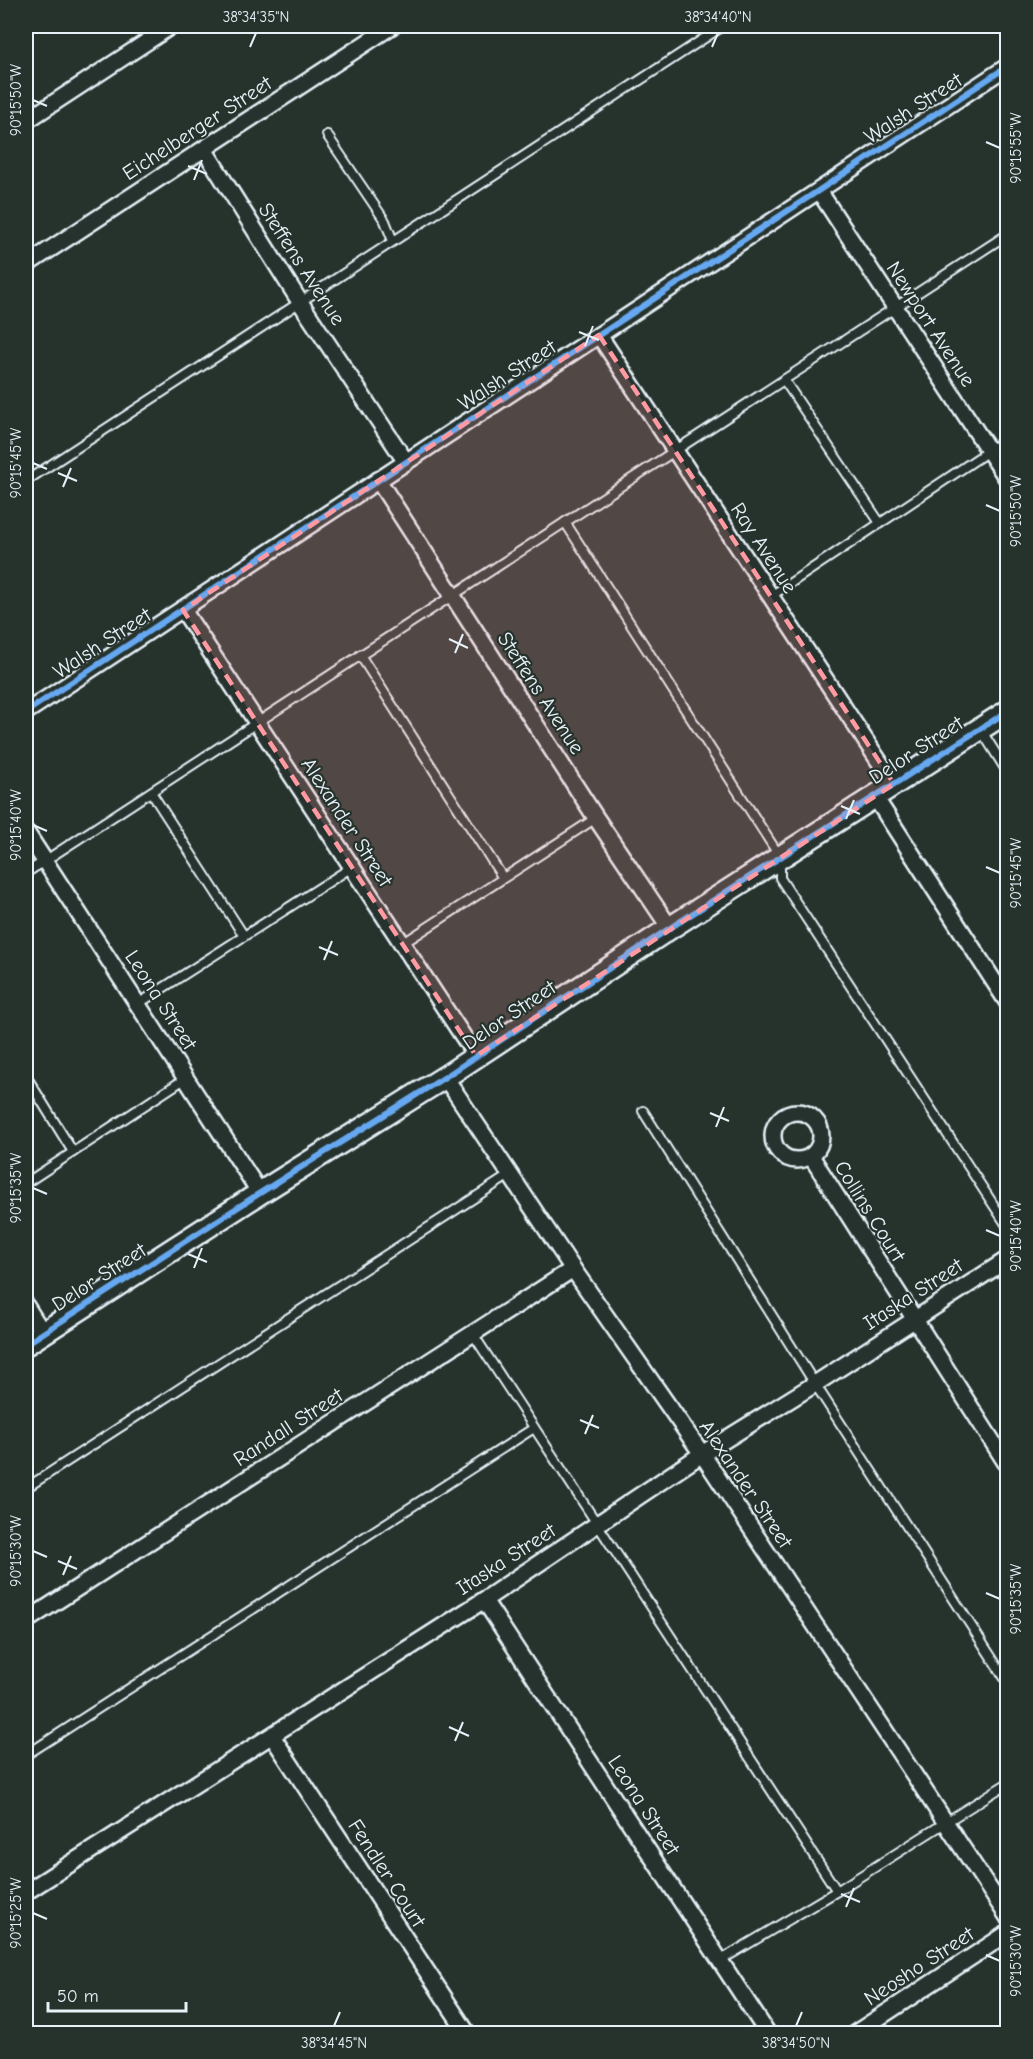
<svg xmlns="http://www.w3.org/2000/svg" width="1033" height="2059" font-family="'Comic Neue',sans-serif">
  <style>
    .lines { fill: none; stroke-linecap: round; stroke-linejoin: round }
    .lane-casing { stroke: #e8f1f8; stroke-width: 12 }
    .street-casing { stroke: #e8f1f8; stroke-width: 20 }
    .secondary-casing { stroke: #e8f1f8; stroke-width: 26 }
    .lane { stroke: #26332d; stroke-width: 8 }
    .street { stroke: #26332d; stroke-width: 15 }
    .secondary { stroke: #26332d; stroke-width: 21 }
    .cycleway-casing { stroke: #26332d; stroke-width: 10 }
    .cycleway { stroke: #66a8f1; stroke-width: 6 }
    .marked { fill: #ff9aa2; fill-opacity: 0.2; stroke: #ff9aa2; stroke-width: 4.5; stroke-dasharray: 12 8; stroke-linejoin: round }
    .ticks { fill: none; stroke: #e8f1f8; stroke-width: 2 }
    .labels { text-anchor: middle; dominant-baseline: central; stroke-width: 4.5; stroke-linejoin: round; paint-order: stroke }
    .street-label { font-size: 21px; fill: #e8f1f8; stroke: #26332d }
    .neatline { fill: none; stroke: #e8f1f8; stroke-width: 2 }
    .ticks-label { font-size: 15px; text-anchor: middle; fill: #e8f1f8 }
  </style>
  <rect width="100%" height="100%" fill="#26332d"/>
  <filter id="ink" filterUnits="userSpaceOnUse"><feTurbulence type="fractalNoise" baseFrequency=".0167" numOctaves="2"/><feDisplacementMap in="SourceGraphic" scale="12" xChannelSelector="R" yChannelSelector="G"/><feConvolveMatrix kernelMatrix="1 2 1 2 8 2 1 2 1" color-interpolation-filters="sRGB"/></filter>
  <g filter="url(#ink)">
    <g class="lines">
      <defs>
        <g id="lane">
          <polyline points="327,135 385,221 393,241"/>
          <polyline points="784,380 880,523"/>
          <polyline points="26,481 723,26"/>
          <polyline points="565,522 780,857 780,878 1008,1227"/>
          <polyline points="771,596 1008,438"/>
          <polyline points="360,655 503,878"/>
          <polyline points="981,730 1008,773"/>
          <polyline points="151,792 244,936"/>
          <polyline points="26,873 1008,234"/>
          <polyline points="402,944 596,818"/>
          <polyline points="138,1004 352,867"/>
          <polyline points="26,1076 73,1152"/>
          <polyline points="643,1111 815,1384 1008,1683"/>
          <polyline points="26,1183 186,1078"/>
          <polyline points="473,1334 837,1891"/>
          <polyline points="26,1488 511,1174"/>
          <polyline points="26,1755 534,1428"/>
          <polyline points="721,1960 837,1891 1008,1783"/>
        </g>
        <g id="street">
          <polyline points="26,121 171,26"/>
          <polyline points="204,149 300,302 406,462"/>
          <polyline points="819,191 1008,480"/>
          <polyline points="26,265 392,26"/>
          <polyline points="599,335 894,784"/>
          <polyline points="378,480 596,818 670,928"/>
          <polyline points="183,610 476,1056"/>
          <polyline points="26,712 1008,66"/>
          <polyline points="875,797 1008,1003"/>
          <polyline points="26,832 260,1193"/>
          <polyline points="445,1077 573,1269 702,1454 1008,1917"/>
          <circle cx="797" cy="1136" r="24"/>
          <polyline points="811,1156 1008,1466"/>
          <polyline points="26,1306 43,1333"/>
          <polyline points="484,1600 768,2034"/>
          <polyline points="26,1621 573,1269"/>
          <polyline points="272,1736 468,2034"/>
          <polyline points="26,1892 484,1600 702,1454 815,1384 1008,1259"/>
          <polyline points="854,2034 1008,1933"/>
        </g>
        <polyline id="secondary" points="26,1344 260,1193 445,1077 670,928 1008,711"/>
      </defs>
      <use href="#lane" class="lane-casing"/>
      <use href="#street" class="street-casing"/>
      <use href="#secondary" class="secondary-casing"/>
      <use href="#lane" class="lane"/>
      <use href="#street" class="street"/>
      <use href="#secondary" class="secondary"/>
      <defs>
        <g id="cycleway">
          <polyline points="26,712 1008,66"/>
          <polyline points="26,1344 260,1193 445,1077 670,928 1008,711"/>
        </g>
      </defs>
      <use href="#cycleway" class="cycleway-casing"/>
      <use href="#cycleway" class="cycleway"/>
    </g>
  </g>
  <path class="marked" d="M599,335L894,784L476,1056L183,610Z"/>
  <path class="ticks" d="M250,47L256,33M712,47L718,33M33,100L47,106M986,142L1000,148M188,166L207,174M194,180L202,160M579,332L599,340M585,346L593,326M33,463L47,469M58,473L77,481M63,487L71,468M986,505L1000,511M449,639L468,648M455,653L463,634M841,806L860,814M846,819L854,800M33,825L47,831M986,867L1000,873M319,947L338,955M324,960L332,941M710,1113L729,1121M716,1127L724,1107M33,1188L47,1194M986,1230L1000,1236M188,1254L207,1262M194,1268L202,1248M580,1420L599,1428M585,1434L593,1415M33,1551L47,1557M58,1561L77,1569M63,1575L71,1556M986,1593L1000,1599M449,1727L469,1736M455,1741L463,1722M841,1894L860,1902M846,1907L854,1888M33,1913L47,1919M986,1955L1000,1961M334,2026L340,2012M796,2026L802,2012"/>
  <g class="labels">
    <g class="street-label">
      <text transform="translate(913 108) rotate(-33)">Walsh Street</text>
      <text transform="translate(197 128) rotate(-33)">Eichelberger Street</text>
      <text transform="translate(302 264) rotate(57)">Steffens Avenue</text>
      <text transform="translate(931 324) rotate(57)">Newport Avenue</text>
      <text transform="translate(507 375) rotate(-33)">Walsh Street</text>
      <text transform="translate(764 548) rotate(57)">Ray Avenue</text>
      <text transform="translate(102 643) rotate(-33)">Walsh Street</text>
      <text transform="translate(541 693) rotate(57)">Steffens Avenue</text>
      <text transform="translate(916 750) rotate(-33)">Delor Street</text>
      <text transform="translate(347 822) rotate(57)">Alexander Street</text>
      <text transform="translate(161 1000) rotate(57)">Leona Street</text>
      <text transform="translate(509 1015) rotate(-34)">Delor Street</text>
      <text transform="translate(870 1211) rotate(58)">Collins Court</text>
      <text transform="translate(99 1277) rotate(-33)">Delor Street</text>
      <text transform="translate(913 1294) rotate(-33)">Itaska Street</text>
      <text transform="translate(288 1427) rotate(-33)">Randall Street</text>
      <text transform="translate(746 1484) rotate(56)">Alexander Street</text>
      <text transform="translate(506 1559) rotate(-33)">Itaska Street</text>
      <text transform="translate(644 1805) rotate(57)">Leona Street</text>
      <text transform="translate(387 1873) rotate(57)">Fendler Court</text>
      <text transform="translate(919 1966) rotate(-33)">Neosho Street</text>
    </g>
  </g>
  <rect width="1033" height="2059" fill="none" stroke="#26332d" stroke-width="66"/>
  <path d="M48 2002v9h138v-9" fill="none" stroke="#e8f1f8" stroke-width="3"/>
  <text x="57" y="2002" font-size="18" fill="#e8f1f8" stroke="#26332d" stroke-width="4.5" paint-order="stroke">50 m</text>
  <rect x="33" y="33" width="967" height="1993" class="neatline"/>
  <g class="ticks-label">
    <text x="256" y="22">38°34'35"N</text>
    <text x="718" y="22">38°34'40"N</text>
    <text transform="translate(16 100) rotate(-90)" y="5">90°15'50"W</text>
    <text transform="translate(1016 148) rotate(-90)" y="5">90°15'55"W</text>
    <text transform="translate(16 463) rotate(-90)" y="5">90°15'45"W</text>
    <text transform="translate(1016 511) rotate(-90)" y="5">90°15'50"W</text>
    <text transform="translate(16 825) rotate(-90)" y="5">90°15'40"W</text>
    <text transform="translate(1016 873) rotate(-90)" y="5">90°15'45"W</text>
    <text transform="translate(16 1188) rotate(-90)" y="5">90°15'35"W</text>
    <text transform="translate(1016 1236) rotate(-90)" y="5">90°15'40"W</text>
    <text transform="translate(16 1551) rotate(-90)" y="5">90°15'30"W</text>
    <text transform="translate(1016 1599) rotate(-90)" y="5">90°15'35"W</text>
    <text transform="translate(16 1913) rotate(-90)" y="5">90°15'25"W</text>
    <text transform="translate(1016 1961) rotate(-90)" y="5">90°15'30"W</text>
    <text x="334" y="2048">38°34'45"N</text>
    <text x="796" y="2048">38°34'50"N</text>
  </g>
</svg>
